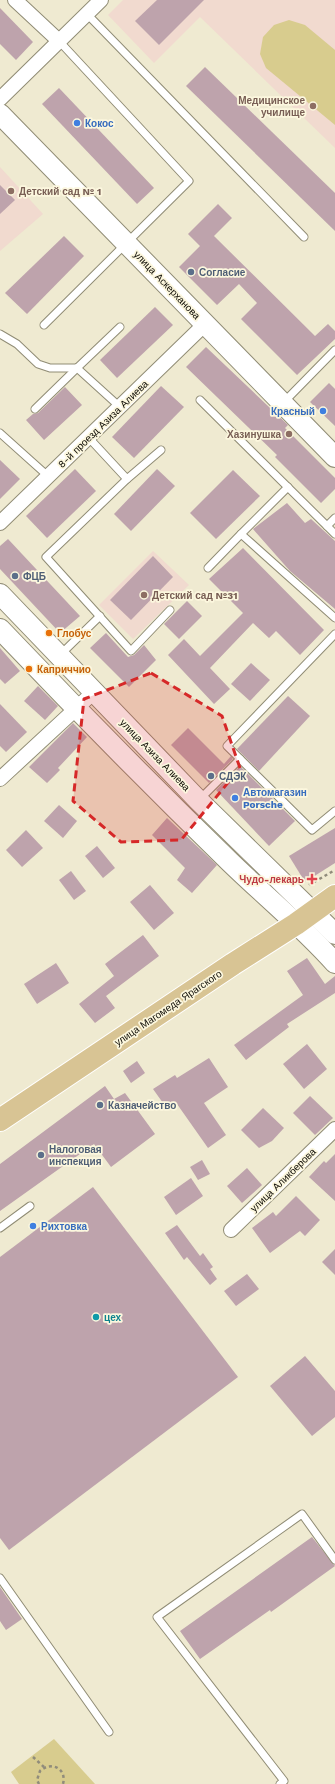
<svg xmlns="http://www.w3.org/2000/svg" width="335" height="1784" font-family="'Work Sans',sans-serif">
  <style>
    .education { fill: #f1dacf }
    .green { fill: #d8cc8e }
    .building { fill: #bea3ac }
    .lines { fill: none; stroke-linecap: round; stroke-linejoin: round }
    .service-casing { stroke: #908c75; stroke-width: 9 }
    .minor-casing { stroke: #908c75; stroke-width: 16 }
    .secondary-casing { stroke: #908c75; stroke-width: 22 }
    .primary-casing { stroke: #fff; stroke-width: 24 }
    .path { stroke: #908c7b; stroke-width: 2.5; stroke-dasharray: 3 3; stroke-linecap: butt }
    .service { stroke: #fff; stroke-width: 7 }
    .minor { stroke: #fff; stroke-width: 14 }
    .secondary { stroke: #fff; stroke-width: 20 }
    .primary { stroke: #d8c494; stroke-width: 22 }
    .marked { fill: #d62828; fill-opacity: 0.2; stroke: #d62828; stroke-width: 3; stroke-dasharray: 8 5; stroke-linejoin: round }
    .education-dot { fill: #8d6e63; stroke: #fcf7de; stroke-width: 1.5 }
    .shop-dot { fill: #3f7fe0; stroke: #fcf7de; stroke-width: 1.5 }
    .service-dot { fill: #5c6f8a; stroke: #fcf7de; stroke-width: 1.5 }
    .food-dot { fill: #e8710a; stroke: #fcf7de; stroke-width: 1.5 }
    .health-dot { fill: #e0444e; stroke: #fcf7de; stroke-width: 1.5 }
    .culture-dot { fill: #0f9aa8; stroke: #fcf7de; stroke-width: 1.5 }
    .labels { text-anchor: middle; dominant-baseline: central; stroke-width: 3.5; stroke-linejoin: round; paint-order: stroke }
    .education-label { font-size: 10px; font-weight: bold; fill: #785e54; stroke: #fcf7de; text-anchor: end }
    .shop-label { font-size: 10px; font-weight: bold; fill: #366cbe; stroke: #fcf7de; text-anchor: start }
    .service-label { font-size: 10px; font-weight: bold; fill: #4e5e75; stroke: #fcf7de; text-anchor: start }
    .street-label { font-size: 10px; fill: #0e0c05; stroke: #fcf7de }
    .food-label { font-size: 10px; font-weight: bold; fill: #c56008; stroke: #fcf7de; text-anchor: start }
    .health-label { font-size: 10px; font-weight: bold; fill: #be3a42; stroke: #fcf7de; text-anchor: end }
    .culture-label { font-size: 10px; font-weight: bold; fill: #0d838f; stroke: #fcf7de; text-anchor: start }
  </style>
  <rect width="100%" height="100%" fill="#efead1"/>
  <g class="education">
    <polygon points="123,0 335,0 335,148 200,17 154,63 108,15"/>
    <polygon points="0,167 43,214 0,251"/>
    <polygon points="153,551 189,585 133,639 99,605"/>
  </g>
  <g class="green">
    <polygon points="289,20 305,25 335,50 335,125 266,68 260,54 263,37 274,25"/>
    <polygon points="54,1739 95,1784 19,1784 11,1772"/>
  </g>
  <g class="building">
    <polygon points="157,0 204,0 159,45 135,21"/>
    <polygon points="0,8 33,42 16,60 0,44"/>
    <polygon points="205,67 335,193 335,231 186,86"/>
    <polygon points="59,88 154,188 137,204 42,104"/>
    <polygon points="0,185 15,200 0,214"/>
    <polygon points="218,204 232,218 214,236 315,336 328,324 335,331 335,339 297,375 241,319 257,303 239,284 217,305 179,267 200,246 188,234"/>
    <polygon points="64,236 84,256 27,314 5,293"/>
    <polygon points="155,307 173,325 117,378 100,360"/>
    <polygon points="206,347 288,425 285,428 335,478 335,489 321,503 275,457 277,455 186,367"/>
    <polygon points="329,383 335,389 335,426 310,402"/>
    <polygon points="161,386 184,407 134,458 112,437"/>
    <polygon points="65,387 82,405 44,440 26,420 33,414 38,413"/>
    <polygon points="0,460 20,479 0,499"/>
    <polygon points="75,469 96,491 47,538 26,516"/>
    <polygon points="157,469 175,486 131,531 114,514"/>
    <polygon points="233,470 260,496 216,539 190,513"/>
    <polygon points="287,503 305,523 311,519 335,541 335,609 290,571 253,529"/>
    <polygon points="8,539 80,616 60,633 0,569 0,546"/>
    <polygon points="243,548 324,630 300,655 276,631 269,638 253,623 210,668 230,689 214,704 168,655 184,639 200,656 243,613 209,579"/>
    <polygon points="153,556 173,577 131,620 110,600"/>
    <polygon points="187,601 202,616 179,639 164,624"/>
    <polygon points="106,633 128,657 134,655 144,645 156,660 129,687 90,648"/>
    <polygon points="0,648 20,671 5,684 0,679"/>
    <polygon points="251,663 270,680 250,701 231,684"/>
    <polygon points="38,686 58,706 45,720 24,701"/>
    <polygon points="288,696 310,716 259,771 237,749"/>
    <polygon points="0,704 27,732 6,752 0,746"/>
    <polygon points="73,723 87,737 58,768 60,770 47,783 29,767"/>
    <polygon points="188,728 224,764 231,756 233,759 209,783 171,745"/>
    <polygon points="240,766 295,821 269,846 216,790"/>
    <polygon points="59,805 77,821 63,838 44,821"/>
    <polygon points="167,818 217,865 192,893 177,880 185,868 152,835"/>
    <polygon points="335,828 335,863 305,882 289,856"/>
    <polygon points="26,830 43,848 22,867 6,850"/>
    <polygon points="97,846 115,868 103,878 85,856"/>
    <polygon points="71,871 86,891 74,900 59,880"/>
    <polygon points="150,885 174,913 154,930 130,902"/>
    <polygon points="143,935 159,956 106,996 115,1008 95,1023 79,1004 114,976 105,964"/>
    <polygon points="307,958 325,984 335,976 335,993 287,1024 289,1027 246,1060 234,1045 303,995 287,971"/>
    <polygon points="56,963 69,983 37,1004 24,984"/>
    <polygon points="307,1044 327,1069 304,1089 283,1064"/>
    <polygon points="209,1058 228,1087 204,1103 226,1135 208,1148 177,1104 168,1110 153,1089 175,1075 177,1078"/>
    <polygon points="137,1061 145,1073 131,1083 123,1071"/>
    <polygon points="105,1086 114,1099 125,1093 155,1134 111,1167 94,1144 0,1211 0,1164"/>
    <polygon points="310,1096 333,1118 315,1135 293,1113"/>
    <polygon points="263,1108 284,1128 272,1141 259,1148 241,1130"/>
    <polygon points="335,1154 335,1201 309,1177 324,1161 326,1163"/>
    <polygon points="202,1160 210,1174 198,1180 190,1167"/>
    <polygon points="247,1168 262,1185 242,1203 227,1186"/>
    <polygon points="191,1178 203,1196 176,1215 164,1197"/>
    <polygon points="93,1187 238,1377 9,1550 0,1538 0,1257"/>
    <polygon points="296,1196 320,1220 305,1236 300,1231 270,1253 252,1228 273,1212 276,1216"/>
    <polygon points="177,1225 200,1256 203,1253 213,1267 210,1269 217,1279 210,1285 187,1257 184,1260 165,1233"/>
    <polygon points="335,1249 335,1275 322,1262"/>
    <polygon points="247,1274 259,1289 236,1306 224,1291"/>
    <polygon points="305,1356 335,1391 335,1417 312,1436 270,1386"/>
    <polygon points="312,1537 335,1566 271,1612 270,1610 200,1659 180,1631"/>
    <polygon points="0,1587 22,1619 6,1630 0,1621"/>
  </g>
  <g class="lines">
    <defs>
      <g id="service">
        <polyline points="87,14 304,237"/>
        <polyline points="44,325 189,181 59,41"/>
        <polyline points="120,327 77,368 120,407"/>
        <polyline points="0,334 17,344 38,364 50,368 77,368"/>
        <polyline points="200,400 327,526 335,518"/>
        <polyline points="284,402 335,350"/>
        <polyline points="35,409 77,368"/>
        <polyline points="0,433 49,477"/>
        <polyline points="89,438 127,479 161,450"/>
        <polyline points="127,479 46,557 131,651 170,610"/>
        <polyline points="288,487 241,534 335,618"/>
        <polyline points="327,526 335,534"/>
        <polyline points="208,568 241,534"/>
        <polyline points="335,634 227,746 312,830 335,811"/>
        <polyline points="61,654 100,616"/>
        <polyline points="200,799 240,759"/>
        <polyline points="0,1228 30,1206"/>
        <polyline points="0,1578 109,1732"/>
        <polyline points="280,1784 284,1781 157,1617 302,1514 335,1560"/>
      </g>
      <g id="minor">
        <polyline points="15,0 59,41"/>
        <polyline points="0,99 101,0"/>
        <polyline points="0,523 205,324"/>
        <polyline points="0,779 94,692"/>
        <polyline points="231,1230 335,1129"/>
      </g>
      <g id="secondary">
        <polyline points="0,114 335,457"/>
        <polyline points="0,594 198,800 335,934"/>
        <path d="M0,629C75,708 152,786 230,862C265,896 303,927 335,963"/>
      </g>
      <polyline id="primary" points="0,1120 233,964 296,924 335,896"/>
    </defs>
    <use href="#service" class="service-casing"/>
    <use href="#minor" class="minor-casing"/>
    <use href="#secondary" class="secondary-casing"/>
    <use href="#primary" class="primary-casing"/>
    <g class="path">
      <polyline points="309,885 335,870"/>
      <polyline points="33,1757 44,1767"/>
      <path d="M39,1784L37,1780L40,1771C51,1761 67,1768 63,1784"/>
    </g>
    <use href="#service" class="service"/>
    <use href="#minor" class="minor"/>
    <use href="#secondary" class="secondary"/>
    <use href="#primary" class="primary"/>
  </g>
  <path class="marked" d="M151,673L222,716L240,768L181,840L121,842L73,801L84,699Z"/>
  <g class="education-dot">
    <circle cx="313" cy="106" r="4"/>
    <circle cx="11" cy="191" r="4"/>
    <circle cx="289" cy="434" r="4"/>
    <circle cx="144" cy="595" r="4"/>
  </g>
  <g class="shop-dot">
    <circle cx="77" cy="123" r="4"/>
    <circle cx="323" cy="411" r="4"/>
    <circle cx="235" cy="798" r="4"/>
    <circle cx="33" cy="1226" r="4"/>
  </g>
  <g class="service-dot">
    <circle cx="191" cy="272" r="4"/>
    <circle cx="15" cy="576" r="4"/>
    <circle cx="211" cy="776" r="4"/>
    <circle cx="100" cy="1105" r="4"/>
    <circle cx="41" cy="1155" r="4"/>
  </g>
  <g class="food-dot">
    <circle cx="49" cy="633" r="4"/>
    <circle cx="29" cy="669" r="4"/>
  </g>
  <path class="health-dot" d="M310 873h4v4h4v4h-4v4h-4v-4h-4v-4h4z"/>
  <circle class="culture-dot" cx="96" cy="1317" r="4"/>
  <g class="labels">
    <g class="education-label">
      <text x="305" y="100">Медицинское<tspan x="305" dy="12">училище</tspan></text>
      <text x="19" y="191" text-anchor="start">Детский сад № 1</text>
      <text x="281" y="434">Хазинушка</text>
      <text x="152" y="595" text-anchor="start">Детский сад №31</text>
    </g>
    <g class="shop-label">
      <text x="85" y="123">Кокос</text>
      <text x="315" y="411" text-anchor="end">Красный</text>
      <text x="243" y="792">Автомагазин<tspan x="243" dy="12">Porsche</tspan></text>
      <text x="41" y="1226">Рихтовка</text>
    </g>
    <g class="service-label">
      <text x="199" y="272">Согласие</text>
      <text x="23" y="576">ФЦБ</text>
      <text x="219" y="776">СДЭК</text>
      <text x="108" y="1105">Казначейство</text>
      <text x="49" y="1149">Налоговая<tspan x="49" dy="12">инспекция</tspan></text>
    </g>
    <g class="street-label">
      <text transform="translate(167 285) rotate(46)">улица Аскерханова</text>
      <text transform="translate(103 424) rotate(-44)">8-й проезд Азиза Алиева</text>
      <text transform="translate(155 755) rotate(46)">улица Азиза Алиева</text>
      <text transform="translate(168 1008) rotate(-34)">улица Магомеда Ярагского</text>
      <text transform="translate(283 1180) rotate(-44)">улица Аликберова</text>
    </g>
    <g class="food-label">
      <text x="57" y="633">Глобус</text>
      <text x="37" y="669">Каприччио</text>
    </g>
    <g class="health-label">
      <text x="304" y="879">Чудо-лекарь</text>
    </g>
    <g class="culture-label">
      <text x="104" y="1317">цех</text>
    </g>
  </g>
</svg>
